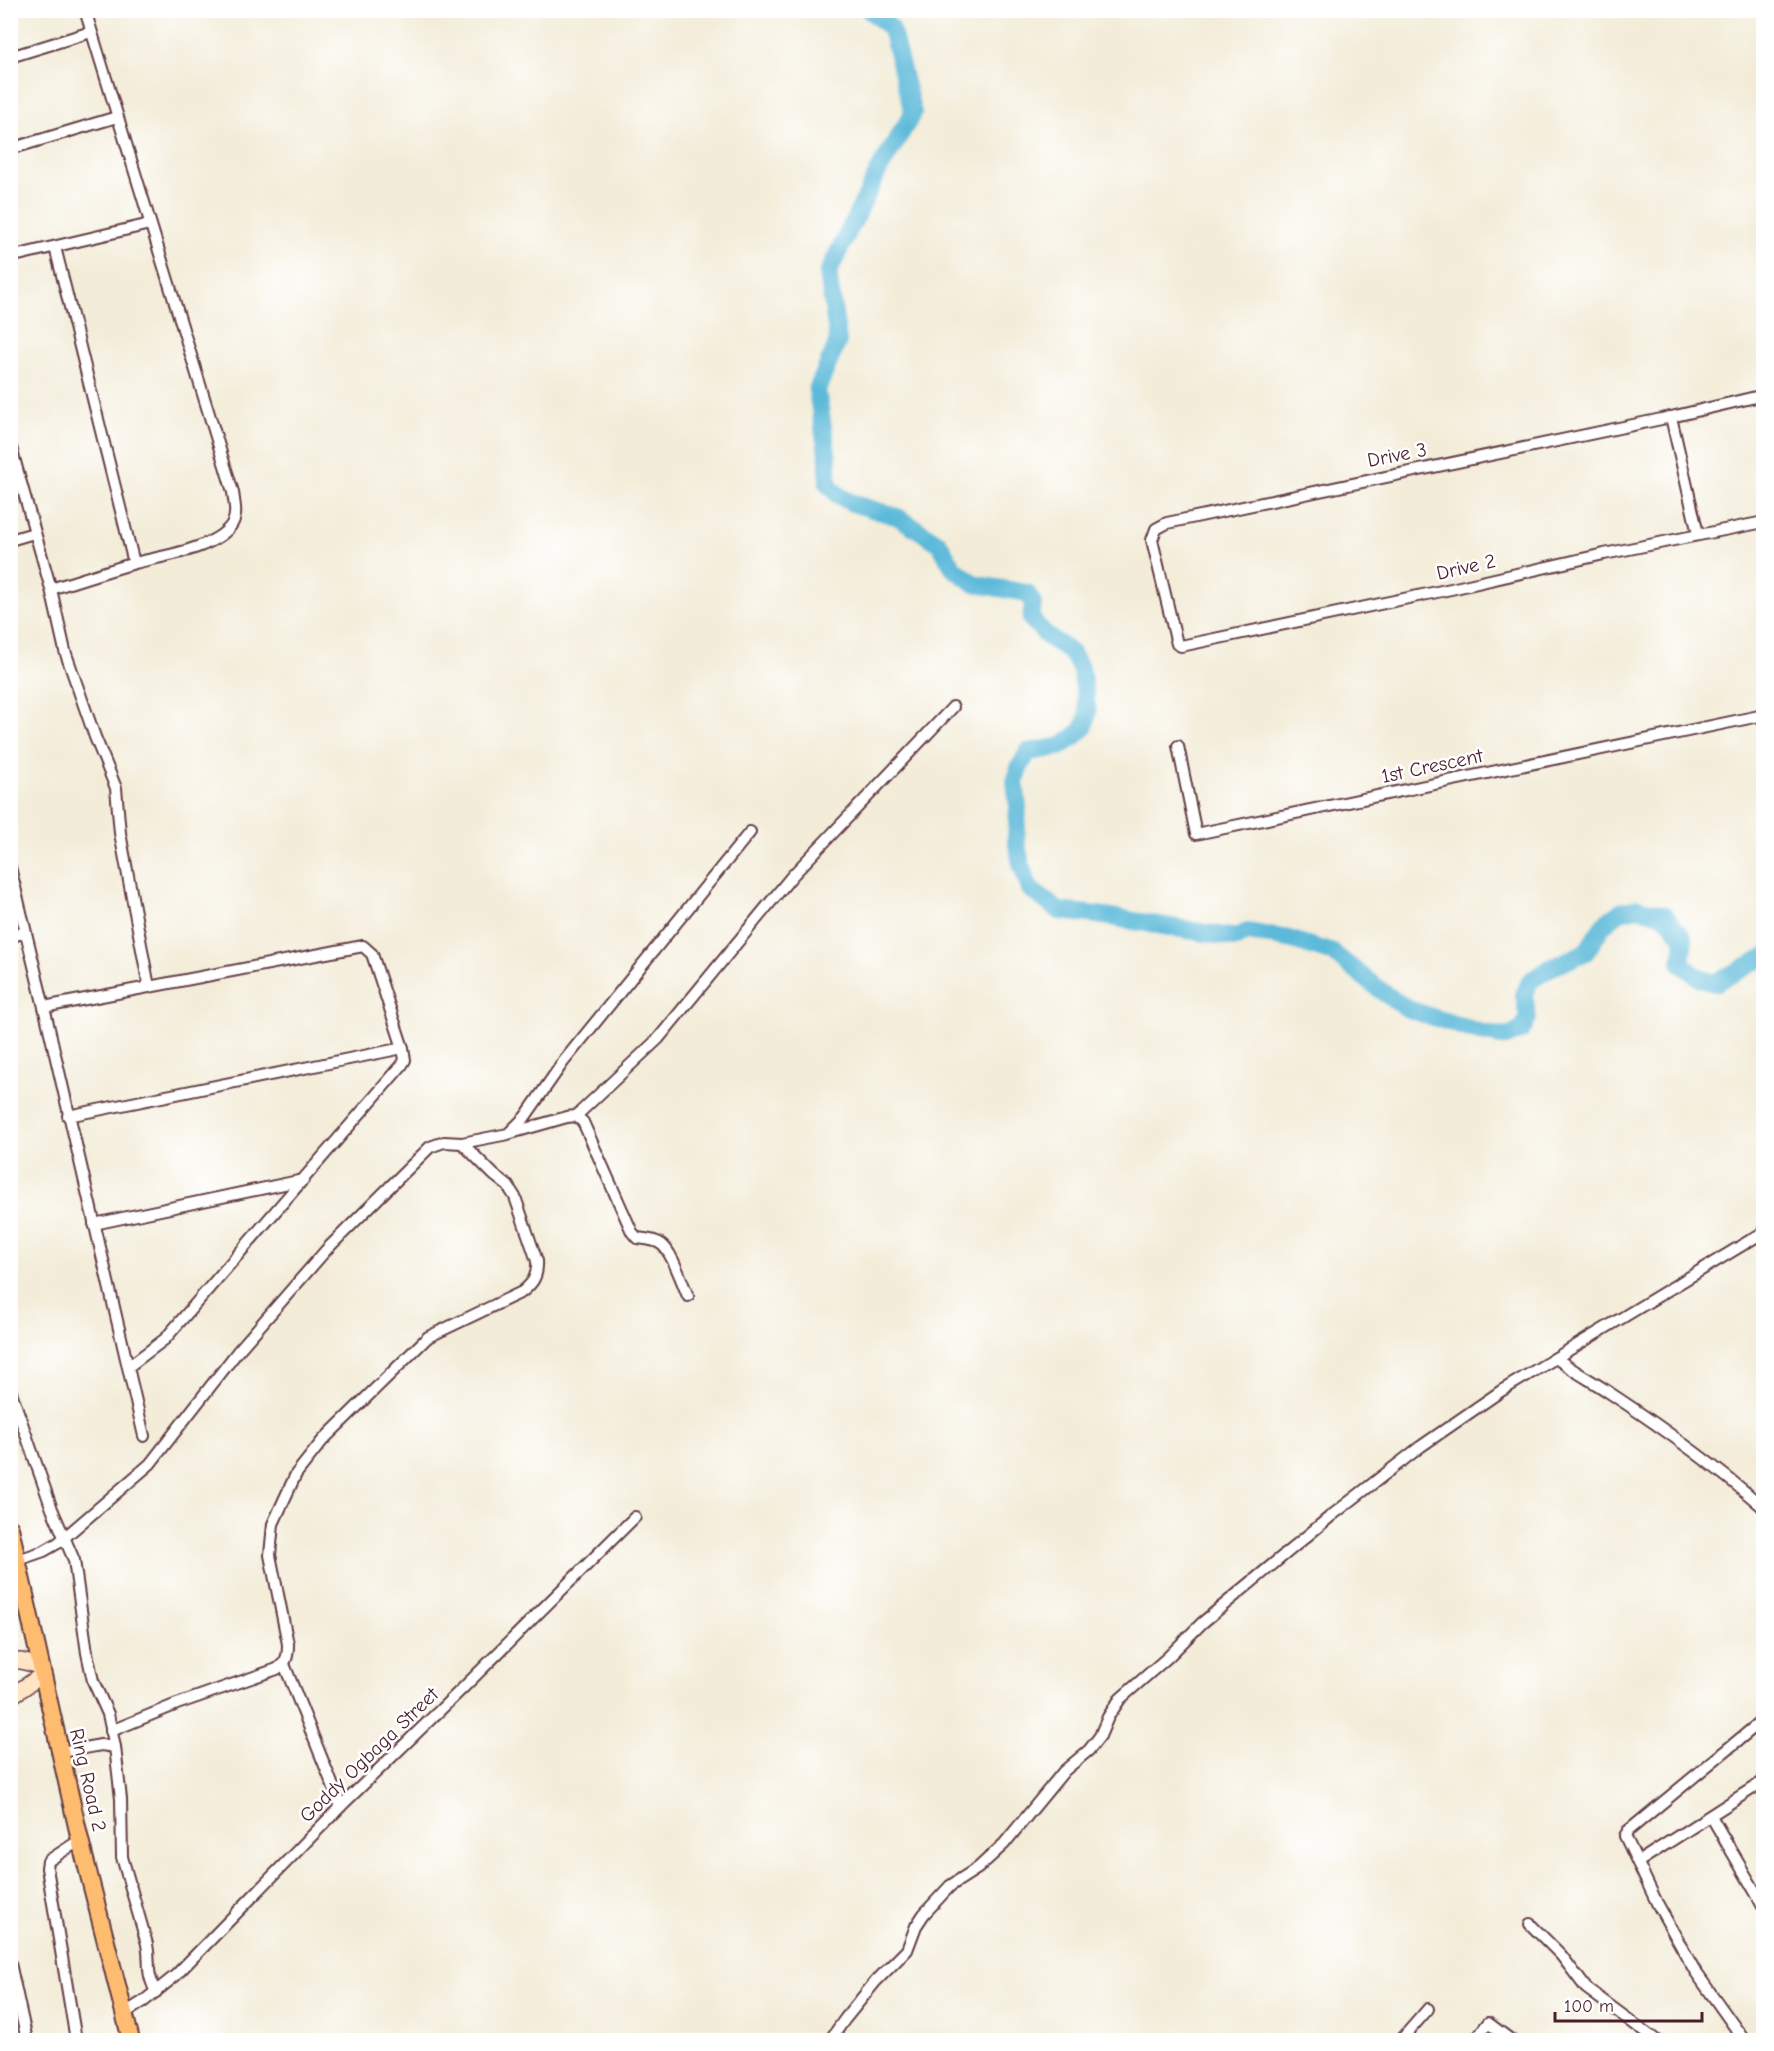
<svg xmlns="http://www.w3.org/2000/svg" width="1774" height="2051" font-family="'Comic Neue',sans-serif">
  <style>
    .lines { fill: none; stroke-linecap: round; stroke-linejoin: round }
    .river { stroke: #5bb9d9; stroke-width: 18 }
    .street-casing { stroke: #633e45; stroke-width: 14 }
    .secondary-casing { stroke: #633e45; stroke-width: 18 }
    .primary-casing { stroke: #633e45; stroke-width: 20 }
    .street { stroke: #fff; stroke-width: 10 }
    .secondary { stroke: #ffe4c6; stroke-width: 15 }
    .primary { stroke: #febc70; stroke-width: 16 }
    .labels { text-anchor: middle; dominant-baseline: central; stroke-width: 5; stroke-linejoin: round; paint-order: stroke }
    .street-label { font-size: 20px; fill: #4a1f2b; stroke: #fff }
  </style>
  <rect width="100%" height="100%" fill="#fff"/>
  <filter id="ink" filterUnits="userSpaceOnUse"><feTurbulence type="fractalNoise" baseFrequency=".0167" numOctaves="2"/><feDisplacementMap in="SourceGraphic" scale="12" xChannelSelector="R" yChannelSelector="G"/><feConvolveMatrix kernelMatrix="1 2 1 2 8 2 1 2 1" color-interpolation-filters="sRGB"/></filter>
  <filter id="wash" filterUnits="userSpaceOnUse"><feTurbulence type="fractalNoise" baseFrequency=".008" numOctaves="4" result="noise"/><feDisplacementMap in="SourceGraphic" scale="24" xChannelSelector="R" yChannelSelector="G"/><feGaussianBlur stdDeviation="1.35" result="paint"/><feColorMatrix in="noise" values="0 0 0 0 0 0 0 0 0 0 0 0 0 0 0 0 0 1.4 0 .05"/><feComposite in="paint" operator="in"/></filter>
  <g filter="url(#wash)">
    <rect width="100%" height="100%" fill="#f3ecd8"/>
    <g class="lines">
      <polyline class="river" points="869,10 891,28 913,113 880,168 828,273 838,341 817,390 828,459 828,484 838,495 852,503 898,517 939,543 954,569 975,584 1027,593 1033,603 1031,619 1049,638 1061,645 1072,654 1081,669 1088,712 1084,728 1075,736 1059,747 1028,752 1019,768 1015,782 1018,807 1016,840 1021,864 1030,889 1059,911 1098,915 1236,938 1247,932 1289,939 1333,953 1384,993 1408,1009 1479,1032 1506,1037 1522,1030 1528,1018 1524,995 1530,981 1550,968 1586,952 1604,924 1620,912 1638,908 1665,915 1684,939 1681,964 1701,979 1715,983 1764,957"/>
    </g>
  </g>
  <g filter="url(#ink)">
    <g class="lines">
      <defs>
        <g id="street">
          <path d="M85,10L233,492C234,503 238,514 232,524C216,549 162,556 135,563C107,571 79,580 51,589L65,651L95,737L116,788L120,833L149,987"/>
          <polyline points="10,57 91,32"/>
          <polyline points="10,149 117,117"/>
          <polyline points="55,247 134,563"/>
          <polyline points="10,257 150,224"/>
          <polyline points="1764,395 1671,417 1167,523 1156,529 1152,540 1177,644 1181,646 1451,589 1604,554 1764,522"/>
          <polyline points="1671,417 1698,534"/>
          <polyline points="10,444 51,589"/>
          <polyline points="10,540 34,533"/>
          <polyline points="1178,746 1196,834 1764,715"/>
          <polyline points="10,867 44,1007"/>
          <polyline points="10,937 25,932"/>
          <polyline points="68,1116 403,1048"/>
          <polyline points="576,1116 658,1039 792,876 953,707"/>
          <path d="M511,1133L567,1117L576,1116L583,1122L632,1232L637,1238C645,1239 654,1239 661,1244C672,1251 682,1283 688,1296"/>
          <polyline points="94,1224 303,1180"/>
          <path d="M1556,1358C1573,1371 1592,1381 1610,1393C1663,1428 1716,1466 1764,1508"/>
          <polyline points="128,1367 165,1339 402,1065 405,1060 403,1048 372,954 363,946 44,1007 144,1436"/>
          <polyline points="10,1389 52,1509 74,1560 87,1653 93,1681 108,1714 115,1747 101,1745 61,1752"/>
          <polyline points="18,1560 44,1551 58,1543 150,1464 238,1351 327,1249 430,1147 444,1142 462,1143 508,1134 525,1117 564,1061 750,832"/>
          <polyline points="284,1664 341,1806"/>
          <path d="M111,1731L177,1704L277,1669C287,1662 288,1656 288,1644L270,1555L273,1524L296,1474L323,1440L428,1337L522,1292C533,1283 538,1276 537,1261L515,1197L508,1186L494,1175L462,1143"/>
          <path d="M115,1747L121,1799L122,1857L147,1944C151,1965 145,1970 156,1992"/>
          <polyline points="1711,1816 1764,1907"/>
          <polyline points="1638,1862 1764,1781"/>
          <polyline points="1530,1924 1561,1955 1586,1988 1656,2040"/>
          <polyline points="10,1963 27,2040"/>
          <polyline points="125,2013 144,2001 175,1976 341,1806 464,1687 635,1517"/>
          <polyline points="76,2040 47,1868 48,1861 80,1840"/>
          <polyline points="830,2040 845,2019 875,1982 907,1950 916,1926 924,1914 950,1886 978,1868 1004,1844 1064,1771 1089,1750 1100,1736 1108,1717 1120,1699 1168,1657 1202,1623 1331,1516 1420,1447 1501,1391 1764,1232"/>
          <polyline points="1401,2040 1428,2009"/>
          <polyline points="1475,2040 1488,2023 1511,2040"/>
          <polyline points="1744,2040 1695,1971 1657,1903 1625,1836 1628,1831 1764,1719"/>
        </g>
        <g id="secondary">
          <polyline points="10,1606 18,1566"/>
          <polyline points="10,1661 21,1661 40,1666"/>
          <polyline points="10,1697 42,1675"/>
        </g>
        <polyline id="primary" points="10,1528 80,1840 131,2040"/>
      </defs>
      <use href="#street" class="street-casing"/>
      <use href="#secondary" class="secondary-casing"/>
      <use href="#primary" class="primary-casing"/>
      <use href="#street" class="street"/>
      <use href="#secondary" class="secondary"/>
      <use href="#primary" class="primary"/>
    </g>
  </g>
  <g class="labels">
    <g class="street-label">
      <text transform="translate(1397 455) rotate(-11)">Drive 3</text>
      <text transform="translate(1466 567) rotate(-13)">Drive 2</text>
      <text transform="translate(1432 766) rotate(-12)">1st Crescent</text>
      <text transform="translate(369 1755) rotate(-44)">Goddy Ogbaga Street</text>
      <text transform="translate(88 1780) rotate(77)">Ring Road 2</text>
    </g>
  </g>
  <rect width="1774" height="2051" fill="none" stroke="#fff" stroke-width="36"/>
  <path d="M1555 2012v9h147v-9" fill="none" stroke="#4a1f2b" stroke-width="3"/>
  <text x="1564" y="2012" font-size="18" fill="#4a1f2b" stroke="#ffffff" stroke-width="4.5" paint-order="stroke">100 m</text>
</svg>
